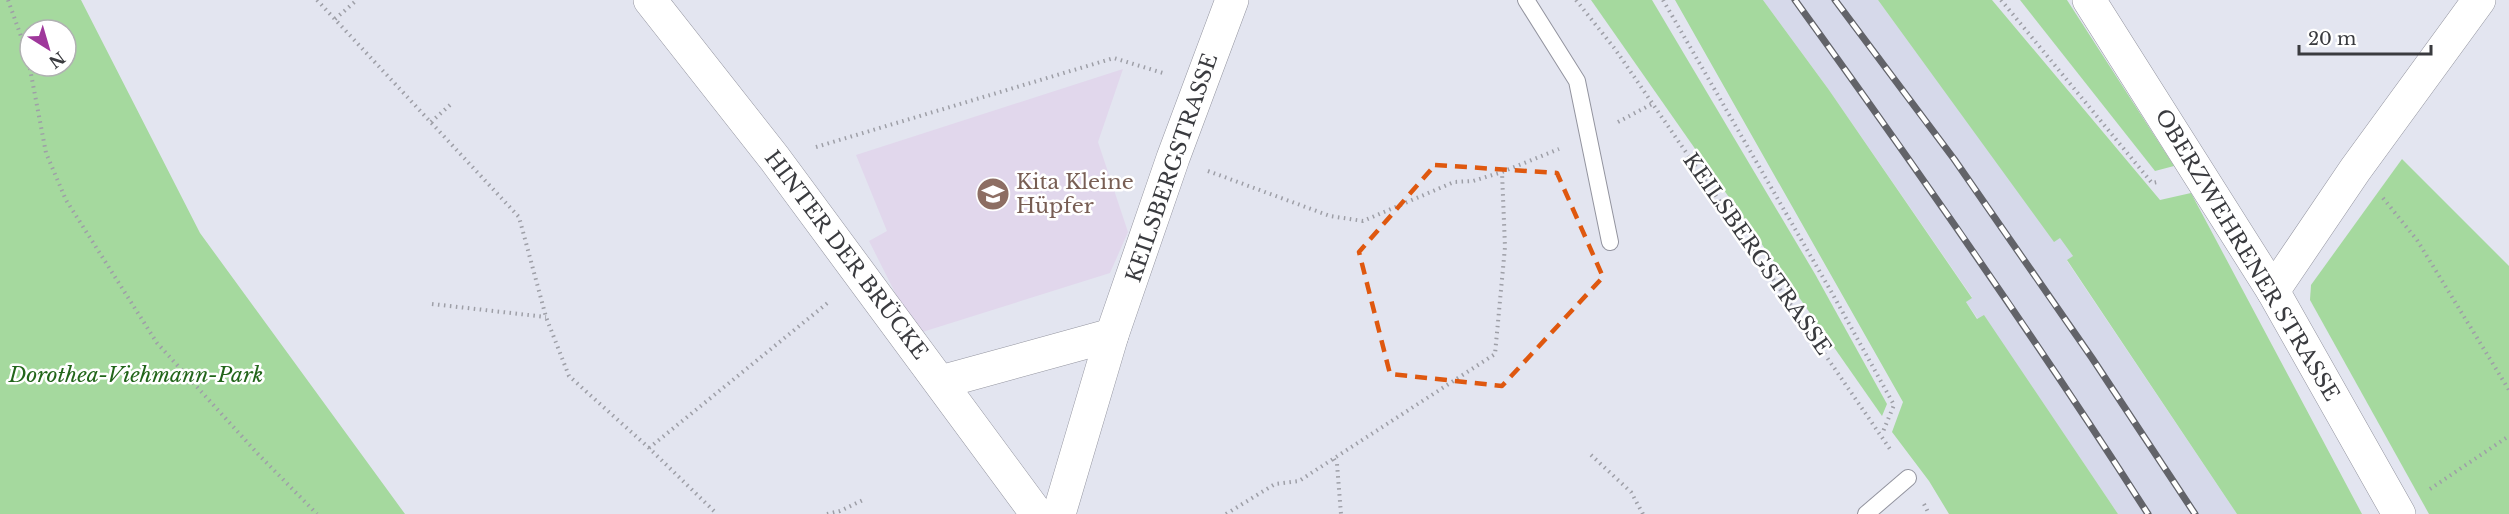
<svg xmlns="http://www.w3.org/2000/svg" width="2509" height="514" font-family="'Libre Baskerville',serif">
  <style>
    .built { fill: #d6d9ea }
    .education { fill: #e1d7ec }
    .green { fill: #a5d99e; fill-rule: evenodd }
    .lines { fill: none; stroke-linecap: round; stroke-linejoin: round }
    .service-casing { stroke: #93949f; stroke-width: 18 }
    .minor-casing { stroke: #93949f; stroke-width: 34 }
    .path { stroke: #9e9fa7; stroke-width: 4; stroke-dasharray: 1.5 4.5; stroke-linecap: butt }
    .service { stroke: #fff; stroke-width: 16 }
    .minor { stroke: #fff; stroke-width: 33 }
    .rail-casing { stroke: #626369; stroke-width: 7 }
    .rail { stroke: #fff; stroke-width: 4.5; stroke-dasharray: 14; stroke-linecap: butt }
    .marked { fill: none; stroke: #df580f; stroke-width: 4.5; stroke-dasharray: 12 8; stroke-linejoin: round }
    .labels { text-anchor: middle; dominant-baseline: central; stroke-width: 5; stroke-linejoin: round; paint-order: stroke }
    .street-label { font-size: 21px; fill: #3a3b3f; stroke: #fff }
    .education-label { font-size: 21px; fill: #785e54; stroke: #fff; text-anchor: start }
    .park-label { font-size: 21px; font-style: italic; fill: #22651a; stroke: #fff }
  </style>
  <rect width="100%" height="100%" fill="#e3e5f0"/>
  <polygon class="built" points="1763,0 1878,0 2054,241 2060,237 2073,256 2067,261 2237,514 2118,514 1984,316 1978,319 1966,302 1972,297 1829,90"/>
  <polygon class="education" points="1123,69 1098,142 1128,232 1110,273 916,334 869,241 887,231 856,155"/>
  <g class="green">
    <path d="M0,0H81L200,233L405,514H0ZM30,30H66V66H30Z"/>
    <polygon points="1591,0 1652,0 1815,274 1887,404 1882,416"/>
    <polygon points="1675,0 1763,0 1829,90 1972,298 1966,302 1977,319 1984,315 2118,514 1949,514 1929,481 1892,432 1903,402"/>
    <polygon points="1878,0 1992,0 2160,200 2191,193 2362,514 2237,514 2067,260 2073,256 2060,238 2054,242"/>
    <polygon points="2020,0 2067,0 2174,166 2155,171"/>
    <polygon points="2402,159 2509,266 2509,514 2429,514 2310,300 2311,285"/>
  </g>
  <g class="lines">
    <defs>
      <g id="service">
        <polyline points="1526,0 1577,81 1610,242"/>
        <polyline points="1866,514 1908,478"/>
      </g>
      <g id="minor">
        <polyline points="650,0 775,159 1037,514"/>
        <polyline points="2089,0 2273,291 2399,514"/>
        <polyline points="2273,291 2355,170 2479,0"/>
        <polyline points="941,382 1112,335"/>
        <polyline points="1059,514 1112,335 1173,158 1232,0"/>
      </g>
    </defs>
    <use href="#service" class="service-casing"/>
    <use href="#minor" class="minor-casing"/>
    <g class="path">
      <polyline points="8,0 27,53 46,153 66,200 157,343 258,454 317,514"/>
      <polyline points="317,0 519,217 546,317 569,376 649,448 717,514"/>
      <polyline points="1576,0 1615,49 1892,452"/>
      <polyline points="1663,0 1832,293 1894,405 1882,434"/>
      <polyline points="2001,0 2152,183 2157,182"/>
      <polyline points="335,19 357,0"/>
      <polyline points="431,122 450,105"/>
      <polyline points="1618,122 1652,104"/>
      <polyline points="816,147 1114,58 1163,73"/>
      <polyline points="1208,171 1330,216 1363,221 1454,182 1473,181 1502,172"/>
      <polyline points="2383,198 2417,240 2509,390"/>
      <polyline points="432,304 546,317"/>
      <polyline points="649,448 830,301"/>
      <polyline points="1591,455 1631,492 1643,514"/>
      <polyline points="1334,459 1337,464 1341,514"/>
      <polyline points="2430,489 2509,436"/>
      <polyline points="1924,504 1929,514"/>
      <polyline points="827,514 840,511 863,500"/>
      <polyline points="1226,514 1275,484 1299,481 1495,354 1505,247 1502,172 1559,149"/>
    </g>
    <use href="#service" class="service"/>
    <use href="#minor" class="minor"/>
    <defs>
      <g id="rail">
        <path d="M1795,0C1917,169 2036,339 2148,514"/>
        <polyline points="1835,0 1954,159 2092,358 2195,514"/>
      </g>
    </defs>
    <use href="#rail" class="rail-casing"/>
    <use href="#rail" class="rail"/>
  </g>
  <path class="marked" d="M1435,165L1557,173L1603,277L1502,386L1390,374L1359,252Z"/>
  <defs>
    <symbol id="school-disc" viewBox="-11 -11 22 22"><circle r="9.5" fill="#8d6e63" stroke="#fff"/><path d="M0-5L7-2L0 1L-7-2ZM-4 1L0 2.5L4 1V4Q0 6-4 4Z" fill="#fff"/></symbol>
  </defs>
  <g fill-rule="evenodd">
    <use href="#school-disc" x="974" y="175" width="38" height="38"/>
  </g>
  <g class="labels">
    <g class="street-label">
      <text transform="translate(1172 168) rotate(-71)">KEILSBERGSTRASSE</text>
      <text transform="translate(1757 254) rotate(55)">KEILSBERGSTRASSE</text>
      <text transform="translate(846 255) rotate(53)">HINTER DER BRÜCKE</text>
      <text transform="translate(2247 255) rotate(59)">OBERZWEHRENER STRASSE</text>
    </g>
    <g class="education-label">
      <text x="1016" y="182">Kita Kleine<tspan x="1016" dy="24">Hüpfer</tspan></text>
    </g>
    <g class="park-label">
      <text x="136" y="375">Dorothea-Viehmann-Park</text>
    </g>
  </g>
  <g transform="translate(48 48) rotate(143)"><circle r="28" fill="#ffffff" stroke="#b0b1b2" stroke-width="1.5"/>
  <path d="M0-4.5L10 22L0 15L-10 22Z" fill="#9f389b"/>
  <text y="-9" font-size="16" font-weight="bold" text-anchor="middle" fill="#3a3b3f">N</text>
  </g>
  <path d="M2299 45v9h132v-9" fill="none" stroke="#3a3b3f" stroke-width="3"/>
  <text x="2308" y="45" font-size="18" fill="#3a3b3f" stroke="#ffffff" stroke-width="4.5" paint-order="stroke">20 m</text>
</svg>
